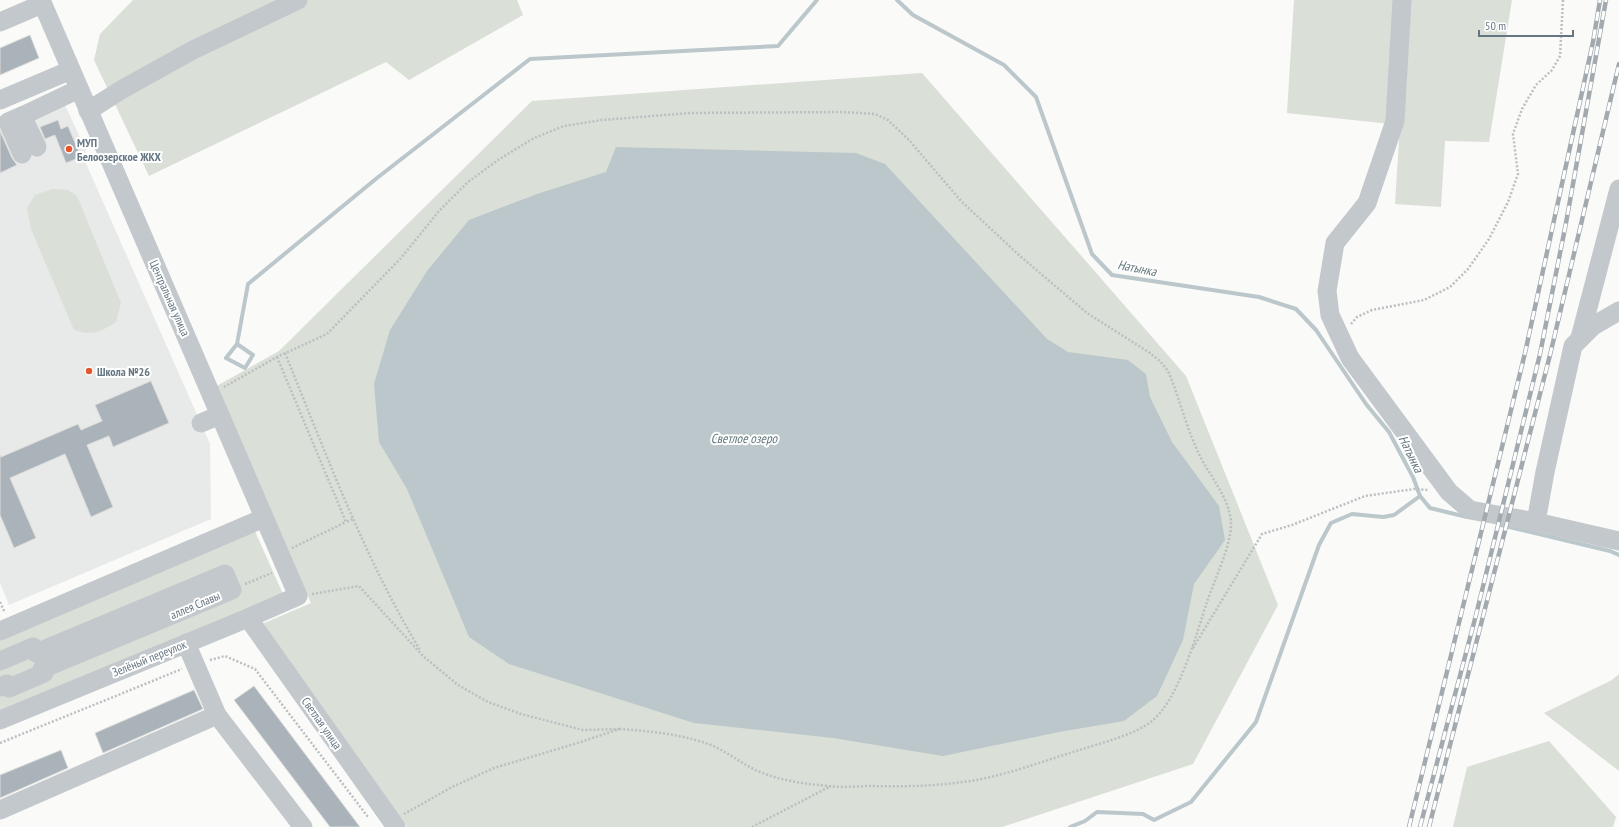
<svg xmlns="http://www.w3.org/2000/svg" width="1619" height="827" font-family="'PT Sans Narrow',sans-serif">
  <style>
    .built { fill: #e8e9e9 }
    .green { fill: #dadfd7 }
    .water { fill: #bbc7cb }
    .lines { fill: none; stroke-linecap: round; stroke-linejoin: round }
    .stream { stroke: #bbc7cb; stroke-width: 4 }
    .building { fill: #aab3b9; stroke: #dcdcda }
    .path { stroke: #bbbfc2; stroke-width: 2.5; stroke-dasharray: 2 2; stroke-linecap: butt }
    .minor { stroke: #c3c8cc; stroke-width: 19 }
    .rail-casing { stroke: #a2aab0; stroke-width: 4.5 }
    .rail { stroke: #fff; stroke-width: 3; stroke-dasharray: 9; stroke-linecap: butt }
    .poi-dot { fill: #e4572e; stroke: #fff; stroke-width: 1.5 }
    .labels { text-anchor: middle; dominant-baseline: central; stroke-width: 4; stroke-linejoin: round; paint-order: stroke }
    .poi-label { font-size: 12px; font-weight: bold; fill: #657683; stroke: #fff; text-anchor: start }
    .street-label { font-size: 12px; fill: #657683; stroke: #fff }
    .water-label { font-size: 13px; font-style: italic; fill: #60757c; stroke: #fff }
  </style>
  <rect width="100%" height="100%" fill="#fafaf8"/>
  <polygon class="built" points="58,90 86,150 84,159 210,444 211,519 9,605 0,583 0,117"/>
  <g class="green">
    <polygon points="133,0 517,0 523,15 409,80 386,62 149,176 94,60 100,34"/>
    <polygon points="1294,0 1512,0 1489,142 1445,141 1441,207 1395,204 1400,125 1287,113"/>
    <polygon points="922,73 1186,376 1278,605 1193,764 1002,827 407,827 262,624 311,603 213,388 279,351 532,101"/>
    <path d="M52,189L68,190L77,196L121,303L116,322C100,332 93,336 74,330L31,229L27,208L35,195Z"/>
    <polygon points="254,529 283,594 0,710 0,638"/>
    <polygon points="1619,674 1619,771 1544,713 1612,680"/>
    <polygon points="1549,741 1616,817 1613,827 1453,827 1467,767"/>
  </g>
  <polygon class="water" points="616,147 856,153 885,164 1047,339 1068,352 1128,360 1146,374 1150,397 1172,442 1219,506 1225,540 1194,584 1183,640 1157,696 1124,721 1059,732 943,756 833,738 694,723 509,664 469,637 407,489 379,442 374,384 390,330 427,271 469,220 537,194 606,172"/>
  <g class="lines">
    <g class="stream">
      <polyline points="897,0 913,15 1004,65 1036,97 1092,254 1112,275 1259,297 1296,309 1316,330 1366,404 1389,432 1413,477 1420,496 1430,508 1467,517"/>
      <polyline points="237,344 253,355 245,368 226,358 237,344 248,284 377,178 530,59 778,46 817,0"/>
      <polyline points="1501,525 1610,551 1619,555"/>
      <polyline points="1070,827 1085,821 1097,812 1143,814 1154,820 1191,802 1256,722 1319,545 1331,523 1352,514 1383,517 1394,515 1420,496"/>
    </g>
  </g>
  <g class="building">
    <polygon points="30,35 39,58 0,75 0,48"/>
    <polygon points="58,120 61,129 68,126 81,157 66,163 55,135 45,139 40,127"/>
    <polygon points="0,131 12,158 17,165 0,173"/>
    <polygon points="151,381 169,423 113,447 109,436 87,445 113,507 91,517 65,454 10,478 36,538 14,548 0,515 0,455 1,457 78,424 81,430 102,421 95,405"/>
    <polygon points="254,686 360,827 330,827 234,700"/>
    <polygon points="194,690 203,709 103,753 95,733"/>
    <polygon points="61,750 68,768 0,798 0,775"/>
  </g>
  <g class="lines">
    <g class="path">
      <polyline points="1351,324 1357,317 1372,310 1424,300 1450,287 1468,269 1489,239 1508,202 1518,174 1513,134 1522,109 1536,85 1552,70 1560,56 1563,0"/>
      <path d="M285,353C326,454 364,557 420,650"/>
      <polyline points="277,357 346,522 353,519"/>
      <path d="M224,387L277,357L327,334L401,258L439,211L468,182L498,160L534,138L564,126L602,120L690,113L844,112L875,114L888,120L909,140L961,201L1020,256L1087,313L1150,353L1160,361L1168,371C1180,399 1187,431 1201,458C1212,479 1229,498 1231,522C1232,545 1214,580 1207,602C1196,635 1179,699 1152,721C1134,735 1104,742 1083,749C1046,760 1008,775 970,781C937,786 904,787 871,786C858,786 843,788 829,786C806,784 782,781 760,772C743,765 728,752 711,745C681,734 650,731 619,729"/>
      <polyline points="292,548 346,522"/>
      <polyline points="245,584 272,573"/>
      <polyline points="312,594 359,586 423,656 458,685 488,702 521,714 583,730 619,729 581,742 494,768 452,787 404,814"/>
      <polyline points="0,602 5,613"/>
      <polyline points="1193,648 1262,534 1292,525 1365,496 1414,489 1428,490"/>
      <polyline points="210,660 225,656 255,669 368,817"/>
      <polyline points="0,743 182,669"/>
      <polyline points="752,827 831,786"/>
    </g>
    <g class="minor">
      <polyline points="1402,0 1395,121 1367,203 1335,243 1327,291 1330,315 1350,358 1449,492 1470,510 1536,522 1619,541"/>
      <polyline points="0,22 42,4"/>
      <polyline points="0,100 71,70"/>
      <polyline points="88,111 121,90 193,50 298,0"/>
      <polyline points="22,116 8,122 22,154"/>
      <polyline points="37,147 22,116 79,89"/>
      <polyline points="1580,338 1619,189"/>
      <polyline points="201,423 220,415"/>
      <polyline points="1536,522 1545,472 1573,346 1593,326 1619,311"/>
      <polyline points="248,618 396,827"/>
      <polyline points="0,631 264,518"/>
      <polyline points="186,643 217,715 303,827"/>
      <polyline points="0,661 33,647 36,653 225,574 232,590 42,669 44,673 9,688 7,684 0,687"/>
      <polyline points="0,720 248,618 298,596 41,0"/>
      <polyline points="0,810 217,715"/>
    </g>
    <defs>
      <g id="rail">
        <polyline points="1409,827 1525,353 1593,42 1600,0"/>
        <polyline points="1420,827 1476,615 1540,354 1566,223 1606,0"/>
        <polyline points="1429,827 1550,355 1619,64"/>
      </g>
    </defs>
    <use href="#rail" class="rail-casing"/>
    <use href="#rail" class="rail"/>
  </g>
  <g class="poi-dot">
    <circle cx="69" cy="149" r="4"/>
    <circle cx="89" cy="371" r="4"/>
  </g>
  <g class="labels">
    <g class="poi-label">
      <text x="77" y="142">МУП<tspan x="77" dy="14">Белоозерское ЖКХ</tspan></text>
      <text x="97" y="371">Школа №26</text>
    </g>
    <g class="street-label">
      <text transform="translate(170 298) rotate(66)">Центральная улица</text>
      <text transform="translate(195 605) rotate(-23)">аллея Славы</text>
      <text transform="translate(149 658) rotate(-22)">Зелёный переулок</text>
      <text transform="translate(322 723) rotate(55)">Светлая улица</text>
    </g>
    <g class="water-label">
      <text transform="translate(1137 268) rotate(11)">Натынка</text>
      <text x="744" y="438">Светлое озеро</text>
      <text transform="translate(1411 454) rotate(64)">Натынка</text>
    </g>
  </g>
  <path d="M1479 30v6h94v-6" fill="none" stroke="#657683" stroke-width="2"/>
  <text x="1485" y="30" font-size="12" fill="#657683" stroke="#ffffff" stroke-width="3" paint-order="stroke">50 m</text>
</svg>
